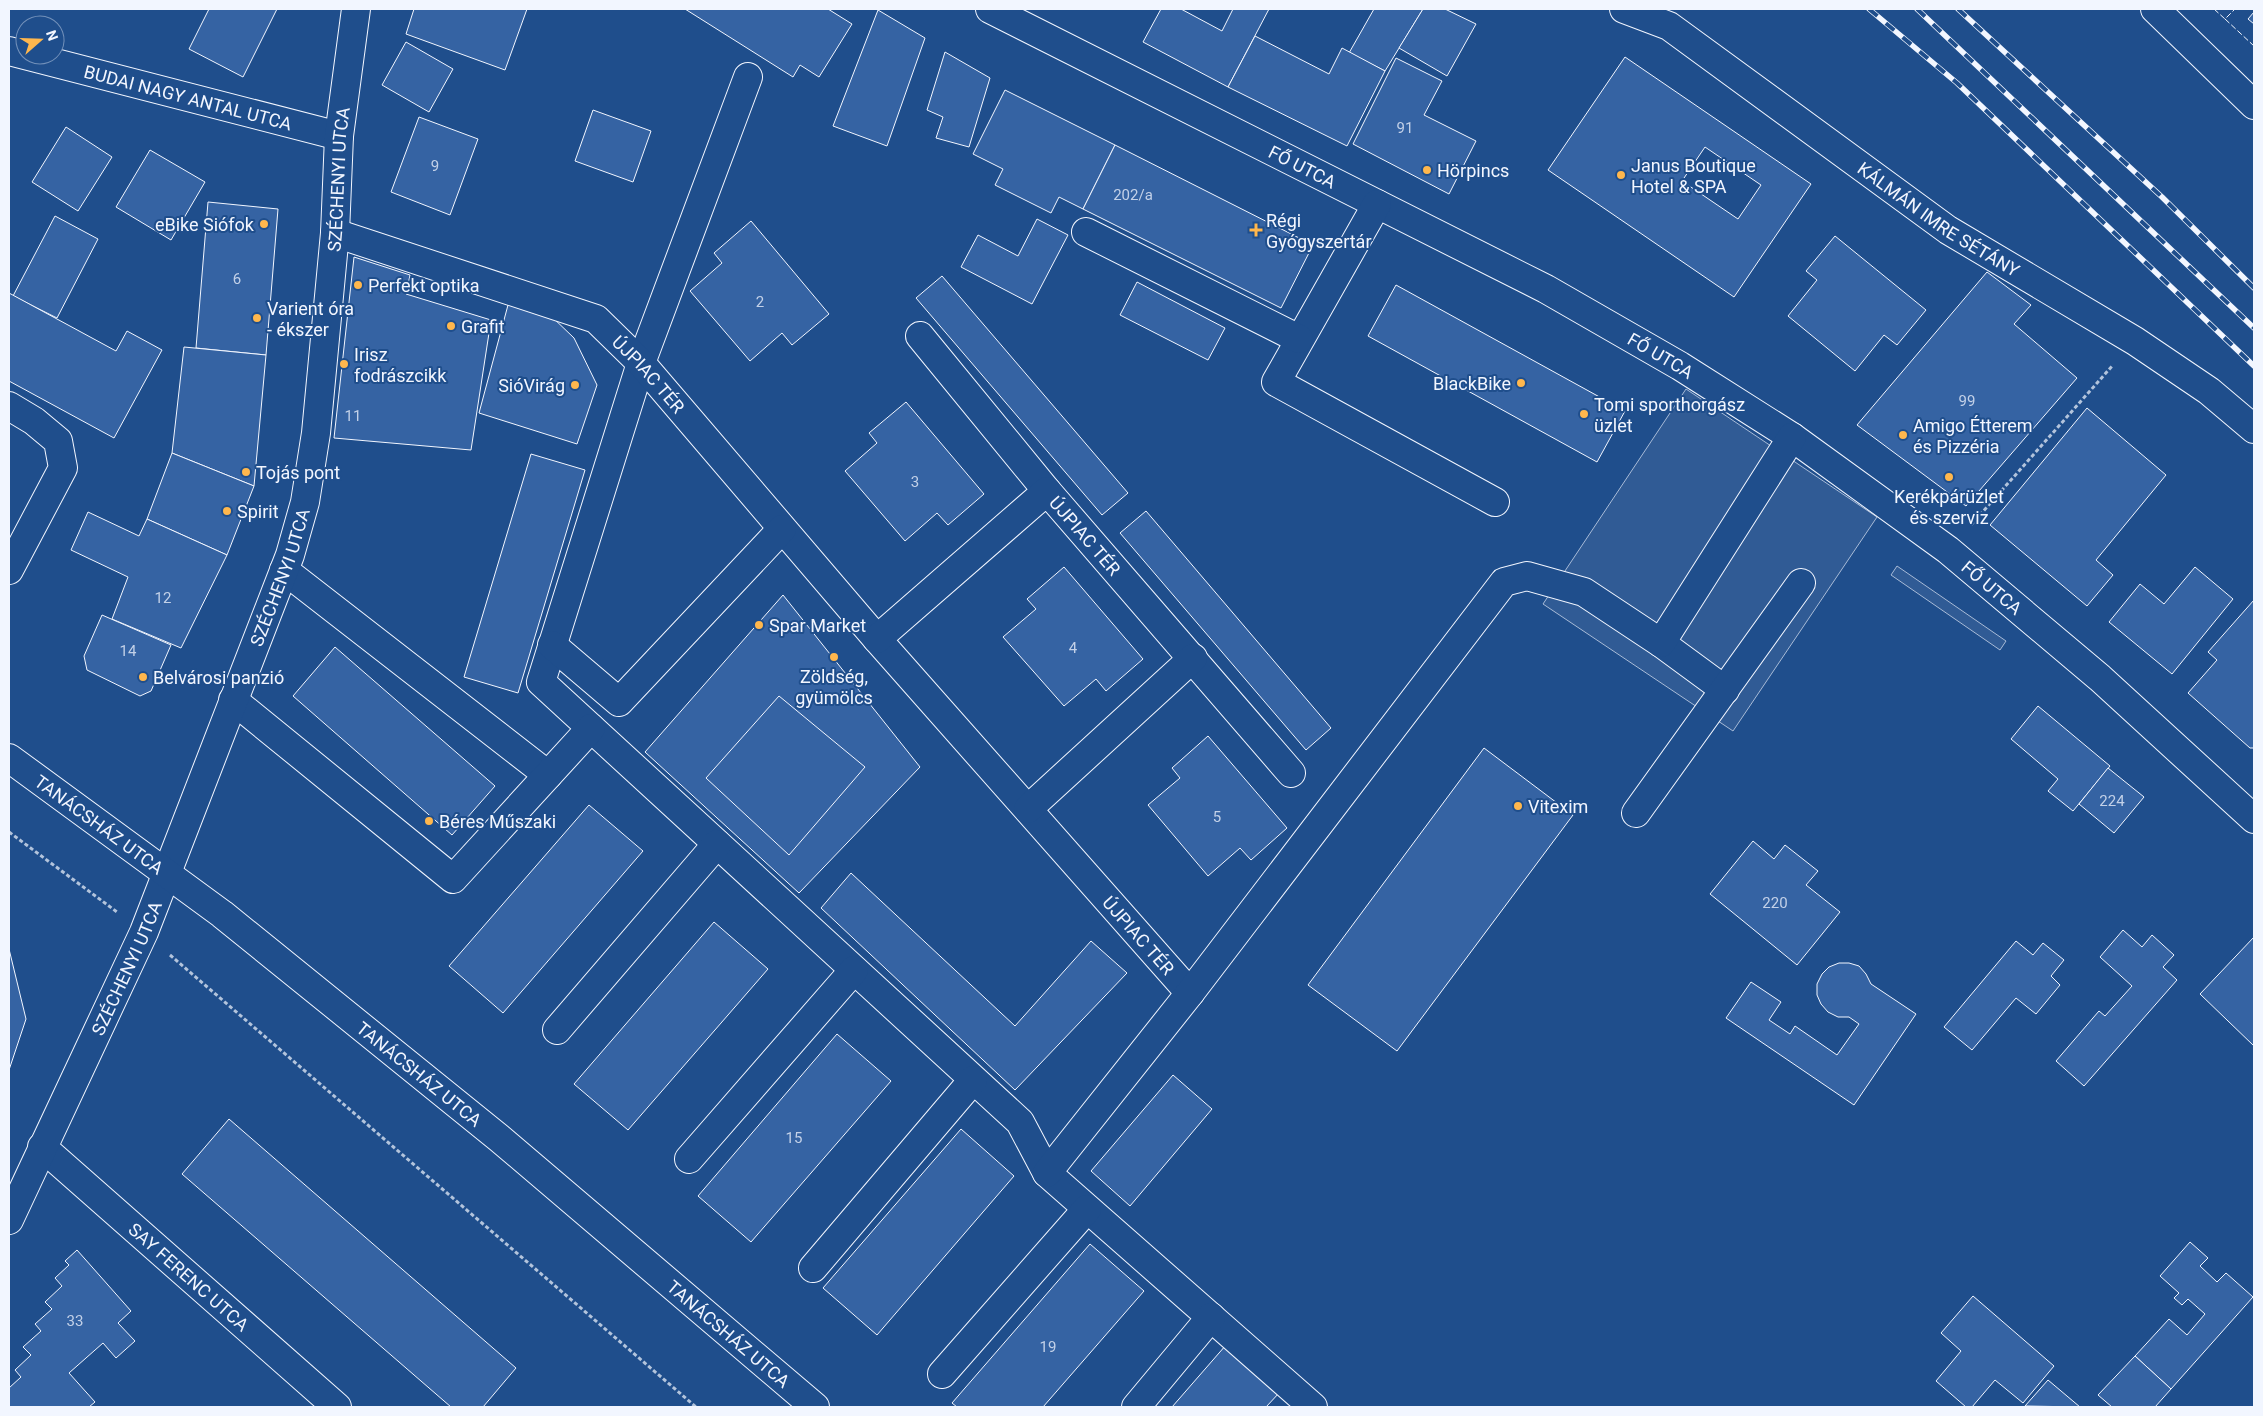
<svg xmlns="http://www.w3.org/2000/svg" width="2263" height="1416" font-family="Roboto,sans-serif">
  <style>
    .parking { fill: #305b95; stroke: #a8bbd7 }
    .building { fill: #3563a3; stroke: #f2f6ff; fill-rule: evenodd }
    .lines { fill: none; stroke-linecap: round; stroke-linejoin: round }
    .minor-casing { stroke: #f2f6ff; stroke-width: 30 }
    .major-casing { stroke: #f2f6ff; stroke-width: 30 }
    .path { stroke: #b3c4dc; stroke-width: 3; stroke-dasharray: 4 2.5; stroke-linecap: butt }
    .minor { stroke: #1f4e8c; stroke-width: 28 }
    .major { stroke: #1f4e8c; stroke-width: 28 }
    .rail-casing { stroke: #f2f6ff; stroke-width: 5.5 }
    .rail { stroke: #1f4e8c; stroke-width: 4; stroke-dasharray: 11; stroke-linecap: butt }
    .fence { stroke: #f2f6ff; stroke-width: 1; stroke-dasharray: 6 2.5; stroke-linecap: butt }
    .poi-dot { fill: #ffb74d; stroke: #1f4e8c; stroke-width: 2 }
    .labels { text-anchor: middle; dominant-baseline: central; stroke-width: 4; stroke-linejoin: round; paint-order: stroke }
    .number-label { font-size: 15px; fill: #c3d1e8 }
    .street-label { font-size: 18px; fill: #f2f6ff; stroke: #1f4e8c }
    .poi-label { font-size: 18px; fill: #f2f6ff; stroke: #1f4e8c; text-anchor: start }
  </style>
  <rect width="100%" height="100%" fill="#1f4e8c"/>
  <g class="parking">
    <polygon points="1686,389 1877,517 1733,731 1543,604"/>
    <polygon points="1897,566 2006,641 2000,650 1891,575"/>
  </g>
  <g class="building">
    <polygon points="209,9 277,9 243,77 189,49"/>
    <polygon points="414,9 527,9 505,70 406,34"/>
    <polygon points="685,9 828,9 852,24 819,77 800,65 793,77"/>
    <polygon points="1161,9 1181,9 1222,31 1233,9 1269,9 1228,87 1143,42"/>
    <polygon points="1374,9 1423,9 1385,71 1349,53"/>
    <polygon points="1423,9 1445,9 1476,24 1447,76 1399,48"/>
    <polygon points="878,10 925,38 887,146 833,126"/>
    <polygon points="2254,12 2254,24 2248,19"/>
    <polygon points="1255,36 1329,74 1342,48 1385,71 1347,146 1228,87"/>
    <polygon points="406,42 453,69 429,112 382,85"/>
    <polygon points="945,52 990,78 969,147 936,138 943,117 927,110"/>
    <path d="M1625,57L1811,184L1734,297L1548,170ZM1705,147L1761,185L1738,219L1682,181Z"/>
    <polygon points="1396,58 1442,81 1424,115 1476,141 1449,194 1353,144"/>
    <polygon points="1005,90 1115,145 1083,209 1059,197 1051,213 995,185 1003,169 973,154"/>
    <polygon points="593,110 651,131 633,182 575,161"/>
    <polygon points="419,117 478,139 450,215 391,192"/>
    <polygon points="66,127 112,157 78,211 32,182"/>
    <polygon points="1115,145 1313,245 1281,308 1083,209"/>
    <polygon points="150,150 205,182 171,240 116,207"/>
    <polygon points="208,202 278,209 266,355 196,348"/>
    <polygon points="55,216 98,239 57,318 13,296"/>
    <polygon points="1037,219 1068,235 1032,304 961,267 978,235 1018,256"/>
    <polygon points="751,221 829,314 792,345 782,333 750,361 690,291 722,263 714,253"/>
    <polygon points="1835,236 1926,310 1897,345 1884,335 1855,371 1788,316 1817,280 1806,271"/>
    <polygon points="354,257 410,275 406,294 491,320 471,450 334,438"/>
    <polygon points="1987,272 2031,305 2014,324 2077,378 1966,506 1857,425"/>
    <polygon points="942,276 1128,493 1102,515 916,298"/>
    <polygon points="1137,282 1225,328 1208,360 1120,315"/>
    <polygon points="1396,285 1625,411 1597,462 1368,336"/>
    <polygon points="9,293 116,351 127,331 162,350 114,438 9,381"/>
    <polygon points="508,305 549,314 574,338 597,385 577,444 479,413"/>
    <polygon points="184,347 266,355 254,486 172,453"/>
    <polygon points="906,402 984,494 948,525 937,513 905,541 845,471 877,443 869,433"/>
    <polygon points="2087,408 2166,475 2096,560 2113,575 2087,606 1990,525"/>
    <polygon points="172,453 254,486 227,555 147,519"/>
    <polygon points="531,454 585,470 518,693 464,677"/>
    <polygon points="1146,511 1331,728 1306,750 1120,533"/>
    <polygon points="88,512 139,536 147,519 227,555 181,648 112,619 128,577 71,550"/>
    <polygon points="1064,567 1143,659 1106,691 1096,679 1064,706 1003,637 1036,609 1027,599"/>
    <polygon points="2195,567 2233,599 2172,674 2109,622 2140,584 2164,604"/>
    <polygon points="783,595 920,767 799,893 645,752"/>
    <polygon points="2254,600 2254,748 2250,748 2188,693 2217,660 2208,652"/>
    <polygon points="102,615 171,645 151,691 140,696 87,670 84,656"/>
    <polygon points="335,647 495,786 452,835 293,696"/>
    <polygon points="779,696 865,767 789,855 706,778"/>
    <polygon points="2038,706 2110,766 2073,811 2048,791 2058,779 2011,739"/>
    <polygon points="1208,736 1287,828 1251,860 1240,848 1208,876 1148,805 1180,778 1172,768"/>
    <polygon points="1484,748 1573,815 1397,1051 1308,985"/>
    <polygon points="2108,768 2144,797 2114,833 2079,804"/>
    <polygon points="589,805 643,851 503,1013 449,966"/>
    <polygon points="1753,841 1774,859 1785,845 1818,871 1806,885 1840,912 1797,965 1710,894"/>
    <polygon points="851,873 1015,1026 1091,941 1127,973 1015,1090 821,908"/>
    <polygon points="714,922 768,969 628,1130 574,1084"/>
    <polygon points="2123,930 2142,947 2152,935 2174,955 2163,967 2177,980 2084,1086 2056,1061 2099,1011 2105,1016 2132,986 2100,957"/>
    <polygon points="2254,937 2254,1046 2200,994"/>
    <polygon points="2016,941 2033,955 2043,943 2064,960 2051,976 2060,985 2036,1014 2016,998 1972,1050 1944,1027"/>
    <polygon points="9,949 26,1019 9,1070"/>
    <polygon points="1839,963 1849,963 1859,966 1866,974 1871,984 1916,1014 1854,1105 1726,1018 1751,982 1781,1002 1769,1020 1790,1034 1795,1026 1837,1055 1859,1024 1849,1017 1838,1017 1828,1012 1821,1004 1817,995 1817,984 1822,974 1829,967"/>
    <polygon points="837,1034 891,1081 751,1242 698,1196"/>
    <polygon points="1173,1075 1212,1109 1130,1206 1091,1171"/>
    <polygon points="229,1119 516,1368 483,1407 451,1407 182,1174"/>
    <polygon points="961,1129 1014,1176 877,1335 823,1288"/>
    <polygon points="2190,1242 2208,1258 2200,1266 2217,1282 2226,1273 2253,1297 2171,1389 2135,1356 2169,1319 2187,1335 2205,1314 2188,1299 2182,1305 2174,1298 2179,1293 2160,1276"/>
    <polygon points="1090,1244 1144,1291 1043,1407 957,1407 952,1403"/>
    <polygon points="77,1250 131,1311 118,1323 135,1341 116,1358 103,1343 69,1373 95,1402 89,1407 9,1407 9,1388 21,1377 15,1370 31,1355 23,1347 41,1331 35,1324 52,1309 45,1302 62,1286 55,1278 69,1265 65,1261"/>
    <polygon points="1973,1296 2054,1366 2023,1403 1995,1380 1972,1407 1966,1407 1936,1381 1961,1351 1941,1333"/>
    <polygon points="1226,1345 1280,1392 1266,1407 1172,1407"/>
    <polygon points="2135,1356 2171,1389 2155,1407 2112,1407 2098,1395"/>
    <polygon points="2048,1380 2080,1407 2025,1406"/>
  </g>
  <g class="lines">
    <defs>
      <g id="minor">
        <path id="s1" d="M990,9L1546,289L1680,366L1792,437L1948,550L2100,678L2254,819"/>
        <path id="s2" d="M1624,9L1669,26L1948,230L2135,341L2209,391L2254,429"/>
        <polyline points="2155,9 2254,105"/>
        <path id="s3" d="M9,51L339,136"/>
        <polyline points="748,77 641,363 541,682 1020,1122 1047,1173 1313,1407"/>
        <polyline points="1377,204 1276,382 1495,502"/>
        <polyline points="1086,232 1299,339"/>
        <path id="s4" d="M335,233L596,319L641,363L877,639L1190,993"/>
        <polyline points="920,336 1047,491"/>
        <polyline points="9,406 34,421 58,441 63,468 9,570"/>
        <polyline points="284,570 548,775"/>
        <path id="s5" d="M877,639L1047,491L1291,773"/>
        <polyline points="1661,643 1725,690"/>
        <polyline points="552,645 619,702 782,529"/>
        <polyline points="233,700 453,879 591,728"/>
        <polyline points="1028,809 1193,658"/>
        <polyline points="1636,813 1801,583"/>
        <polyline points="557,1030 717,844"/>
        <path id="s6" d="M42,1147L337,1407"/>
        <polyline points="689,1159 854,970"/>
        <polyline points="1047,1173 1190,993 1504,582 1527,576 1584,592 1661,643 1792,437"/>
        <path id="s7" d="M9,1220L144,932L290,555L305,502L316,433L335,233L339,136L356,9"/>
        <polyline points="813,1268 973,1080"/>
        <polyline points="942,1374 1087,1209"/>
        <polyline points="1136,1407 1211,1317"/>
      </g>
      <g id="major">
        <path id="s8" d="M9,758L222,914L499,1138L815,1407"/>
      </g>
    </defs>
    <use href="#minor" class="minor-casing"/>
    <use href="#major" class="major-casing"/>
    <g class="path">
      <polyline points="1971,525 2113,365"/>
      <polyline points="9,832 117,912"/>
      <polyline points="170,955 696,1407"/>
    </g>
    <use href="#minor" class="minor"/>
    <use href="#major" class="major"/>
    <defs>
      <g id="rail">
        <polyline points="1869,9 1957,83 2254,366"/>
        <polyline points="1917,9 2254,328"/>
        <polyline points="1958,9 2162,197 2254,288"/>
      </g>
    </defs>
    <use href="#rail" class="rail-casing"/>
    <use href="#rail" class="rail"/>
    <g class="fence">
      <polyline points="2214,9 2225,19 2235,9"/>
      <polyline points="2225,19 2254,46"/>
    </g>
  </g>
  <g class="poi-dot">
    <circle cx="1427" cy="170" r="5"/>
    <circle cx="1621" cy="175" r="5"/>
    <circle cx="264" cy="224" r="5"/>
    <path d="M1253.5 222.5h5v5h5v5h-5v5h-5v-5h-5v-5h5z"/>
    <circle cx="358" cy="285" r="5"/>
    <circle cx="257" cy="318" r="5"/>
    <circle cx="451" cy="326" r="5"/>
    <circle cx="344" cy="364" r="5"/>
    <circle cx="1521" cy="383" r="5"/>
    <circle cx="575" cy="385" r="5"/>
    <circle cx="1584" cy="414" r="5"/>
    <circle cx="1903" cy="435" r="5"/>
    <circle cx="246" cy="472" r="5"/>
    <circle cx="1949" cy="477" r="5"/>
    <circle cx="227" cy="511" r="5"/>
    <circle cx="759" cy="625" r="5"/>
    <circle cx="834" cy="657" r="5"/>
    <circle cx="143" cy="677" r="5"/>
    <circle cx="1518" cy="806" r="5"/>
    <circle cx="429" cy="821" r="5"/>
  </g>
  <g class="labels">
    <g class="number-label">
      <text x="1405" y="128">91</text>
      <text x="435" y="166">9</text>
      <text x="1133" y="195">202/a</text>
      <text x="237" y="279">6</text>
      <text x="760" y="302">2</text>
      <text x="1967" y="401">99</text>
      <text x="353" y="416">11</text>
      <text x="915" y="482">3</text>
      <text x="163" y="598">12</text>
      <text x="1073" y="648">4</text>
      <text x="128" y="651">14</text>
      <text x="2112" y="801">224</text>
      <text x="1217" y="817">5</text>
      <text x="1775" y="903">220</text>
      <text x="794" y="1138">15</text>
      <text x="75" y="1321">33</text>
      <text x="1048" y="1347">19</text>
    </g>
    <g class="street-label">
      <text stroke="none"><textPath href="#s3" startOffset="185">BUDAI NAGY ANTAL UTCA</textPath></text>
      <text stroke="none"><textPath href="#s1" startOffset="350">FŐ UTCA</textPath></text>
      <text stroke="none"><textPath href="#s7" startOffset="1102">SZÉCHENYI UTCA</textPath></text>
      <text stroke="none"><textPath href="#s2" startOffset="380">KÁLMÁN IMRE SÉTÁNY</textPath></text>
      <text stroke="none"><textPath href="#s1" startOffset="755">FŐ UTCA</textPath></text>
      <text stroke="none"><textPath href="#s4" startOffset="351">ÚJPIAC TÉR</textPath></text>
      <text stroke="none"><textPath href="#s5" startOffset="284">ÚJPIAC TÉR</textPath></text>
      <text stroke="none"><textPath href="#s7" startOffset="698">SZÉCHENYI UTCA</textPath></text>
      <text stroke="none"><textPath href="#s1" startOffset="1160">FŐ UTCA</textPath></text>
      <text stroke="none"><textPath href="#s8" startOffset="112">TANÁCSHÁZ UTCA</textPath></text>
      <text stroke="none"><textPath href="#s4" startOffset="1096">ÚJPIAC TÉR</textPath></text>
      <text stroke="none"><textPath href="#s7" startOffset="278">SZÉCHENYI UTCA</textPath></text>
      <text stroke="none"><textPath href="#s8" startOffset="518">TANÁCSHÁZ UTCA</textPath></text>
      <text stroke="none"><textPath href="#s6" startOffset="196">SAY FERENC UTCA</textPath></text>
      <text stroke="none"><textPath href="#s8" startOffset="922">TANÁCSHÁZ UTCA</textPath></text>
    </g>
    <g class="poi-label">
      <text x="1631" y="165">Janus Boutique<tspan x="1631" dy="21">Hotel &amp; SPA</tspan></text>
      <text x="1437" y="170">Hörpincs</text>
      <text x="1266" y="220">Régi<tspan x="1266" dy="21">Gyógyszertár</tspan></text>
      <text x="254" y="224" text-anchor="end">eBike Siófok</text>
      <text x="368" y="285">Perfekt optika</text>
      <text x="267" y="308">Varient óra<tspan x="267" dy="21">- ékszer</tspan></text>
      <text x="461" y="326">Grafit</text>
      <text x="354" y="354">Irisz<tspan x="354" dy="21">fodrászcikk</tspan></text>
      <text x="1511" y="383" text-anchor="end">BlackBike</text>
      <text x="565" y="385" text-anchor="end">SióVirág</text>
      <text x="1594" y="404">Tomi sporthorgász<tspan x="1594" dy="21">üzlet</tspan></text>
      <text x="1913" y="425">Amigo Étterem<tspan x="1913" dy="21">és Pizzéria</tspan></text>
      <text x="256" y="472">Tojás pont</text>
      <text x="1949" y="496" text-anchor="middle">Kerékpárüzlet<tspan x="1949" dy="21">és szerviz</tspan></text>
      <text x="237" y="511">Spirit</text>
      <text x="769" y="625">Spar Market</text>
      <text x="834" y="676" text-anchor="middle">Zöldség,<tspan x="834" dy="21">gyümölcs</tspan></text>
      <text x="153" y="677">Belvárosi panzió</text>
      <text x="1528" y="806">Vitexim</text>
      <text x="439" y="821">Béres Műszaki</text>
    </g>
  </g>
  <rect width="2263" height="1416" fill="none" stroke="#f2f6ff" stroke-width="20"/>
  <g transform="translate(40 40) rotate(70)"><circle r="24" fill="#1f4e8c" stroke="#7391ba"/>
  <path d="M0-4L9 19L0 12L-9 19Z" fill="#ffb74d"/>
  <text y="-8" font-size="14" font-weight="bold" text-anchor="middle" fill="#f2f6ff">N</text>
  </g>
</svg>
